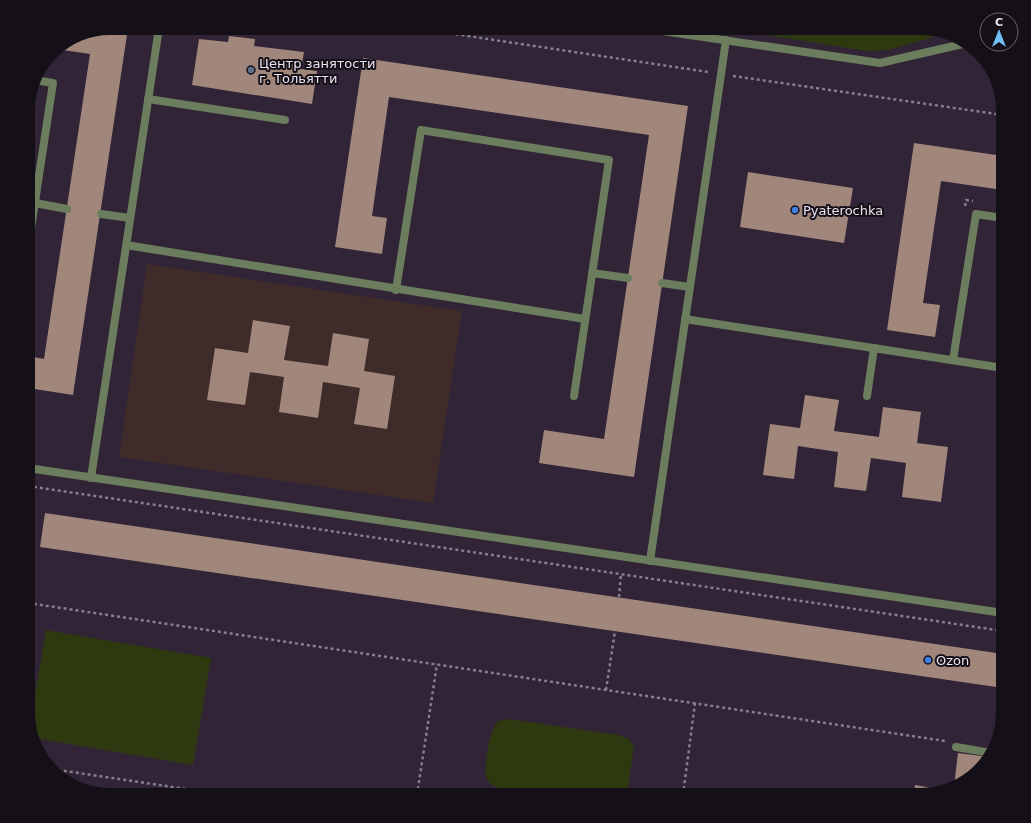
<svg xmlns="http://www.w3.org/2000/svg" width="1031" height="823" font-family="'DejaVu Sans',sans-serif">
  <style>
    .medical { fill: #3f2b2a }
    .green { fill: #2e390f }
    .building { fill: #a1877b }
    .lines { fill: none; stroke-linecap: round; stroke-linejoin: round }
    .path { stroke: #897e8e; stroke-width: 2.5; stroke-dasharray: 3 3; stroke-linecap: butt }
    .lane { stroke: #6b7d5d; stroke-width: 8 }
    .street { stroke: #6b7d5d; stroke-width: 8 }
    .service-dot { fill: #5c6f8a; stroke: #151018; stroke-width: 1.5 }
    .shop-dot { fill: #3f7fe0; stroke: #151018; stroke-width: 1.5 }
    .labels { text-anchor: middle; dominant-baseline: central; stroke-width: 4; stroke-linejoin: round; paint-order: stroke }
    .poi-label { font-size: 13px; fill: #ebe3ef; stroke: #151018; text-anchor: start }
  </style>
  <rect width="100%" height="100%" fill="#302436"/>
  <polygon class="medical" points="147,264 462,311 433,503 119,457"/>
  <g class="green">
    <polygon points="735,28 921,28 948,33 888,50 866,51 735,30"/>
    <polygon points="46,630 211,658 193,765 34,738 30,725"/>
    <path d="M509,719L618,735L629,739L634,747L627,795C606,796 498,798 489,782C483,774 486,765 487,755C489,742 490,732 498,721Z"/>
  </g>
  <g class="building">
    <polygon points="110,28 128,28 73,395 28,388 28,356 44,359 90,54 56,49 79,34"/>
    <polygon points="229,36 255,39 254,46 304,52 301,69 317,71 312,104 192,85 199,39 228,42"/>
    <polygon points="363,58 688,106 634,477 539,463 544,430 604,439 649,135 389,97 372,216 387,218 382,254 335,247"/>
    <polygon points="914,143 1003,156 1003,190 941,181 923,303 940,305 935,337 887,330"/>
    <polygon points="748,172 853,188 844,243 740,227"/>
    <polygon points="253,320 290,326 284,360 328,366 333,333 369,339 364,371 395,376 387,429 354,424 360,388 323,382 318,418 279,412 284,377 250,372 245,405 207,400 215,348 248,353"/>
    <polygon points="805,395 839,400 834,431 879,437 883,407 921,412 917,443 948,447 941,502 902,497 906,463 871,458 866,491 834,487 838,452 798,446 794,479 763,475 770,424 800,428"/>
    <polygon points="45,513 1003,654 1003,688 40,547"/>
    <polygon points="958,753 989,757 983,767 954,787"/>
    <polygon points="915,785 943,790 914,795"/>
  </g>
  <g class="lines">
    <g class="path">
      <polyline points="414,28 708,72"/>
      <polyline points="733,76 1003,115"/>
      <polyline points="965,206 966,200 973,201"/>
      <polyline points="28,486 1003,631"/>
      <polyline points="619,597 621,574"/>
      <polyline points="28,603 945,741"/>
      <polyline points="606,690 615,631"/>
      <polyline points="52,769 226,795"/>
      <polyline points="417,795 437,664"/>
      <polyline points="683,795 695,703"/>
    </g>
    <g class="lane">
      <polyline points="148,99 285,120"/>
      <polyline points="35,203 67,209"/>
      <polyline points="101,214 130,218"/>
      <polyline points="126,245 585,319"/>
      <polyline points="28,248 53,83 35,80"/>
      <polyline points="592,273 628,278"/>
      <polyline points="662,283 690,287"/>
      <polyline points="396,290 421,130 609,160 574,396"/>
      <polyline points="685,319 1003,368"/>
      <polyline points="953,360 976,214 1003,218"/>
      <polyline points="867,396 874,348"/>
      <polyline points="28,468 1003,613"/>
      <polyline points="91,478 159,28"/>
      <polyline points="650,561 726,40"/>
      <polyline points="956,747 991,753"/>
    </g>
    <polyline class="street" points="642,28 880,63 967,43"/>
  </g>
  <circle class="service-dot" cx="251" cy="70" r="4"/>
  <g class="shop-dot">
    <circle cx="795" cy="210" r="4"/>
    <circle cx="928" cy="660" r="4"/>
  </g>
  <g class="labels">
    <g class="poi-label">
      <text x="259" y="63">Центр занятости<tspan x="259" dy="15">г. Тольятти</tspan></text>
      <text x="803" y="210">Pyaterochka</text>
      <text x="936" y="660">Ozon</text>
    </g>
  </g>
  <path d="M0 0H1031V823H0ZM110 35H921A75 75 0 0 1 996 110V713A75 75 0 0 1 921 788H110A75 75 0 0 1 35 713V110A75 75 0 0 1 110 35Z" fill="#151018" fill-rule="evenodd"/>
  <g transform="translate(999 32)"><circle r="19" fill="#151018" stroke="#6b646e"/>
  <path d="M0-3L7 15L0 10L-7 15Z" fill="#70c2f4"/>
  <text y="-6" font-size="11" font-weight="bold" text-anchor="middle" fill="#ebe3ef">С</text>
  </g>
</svg>
